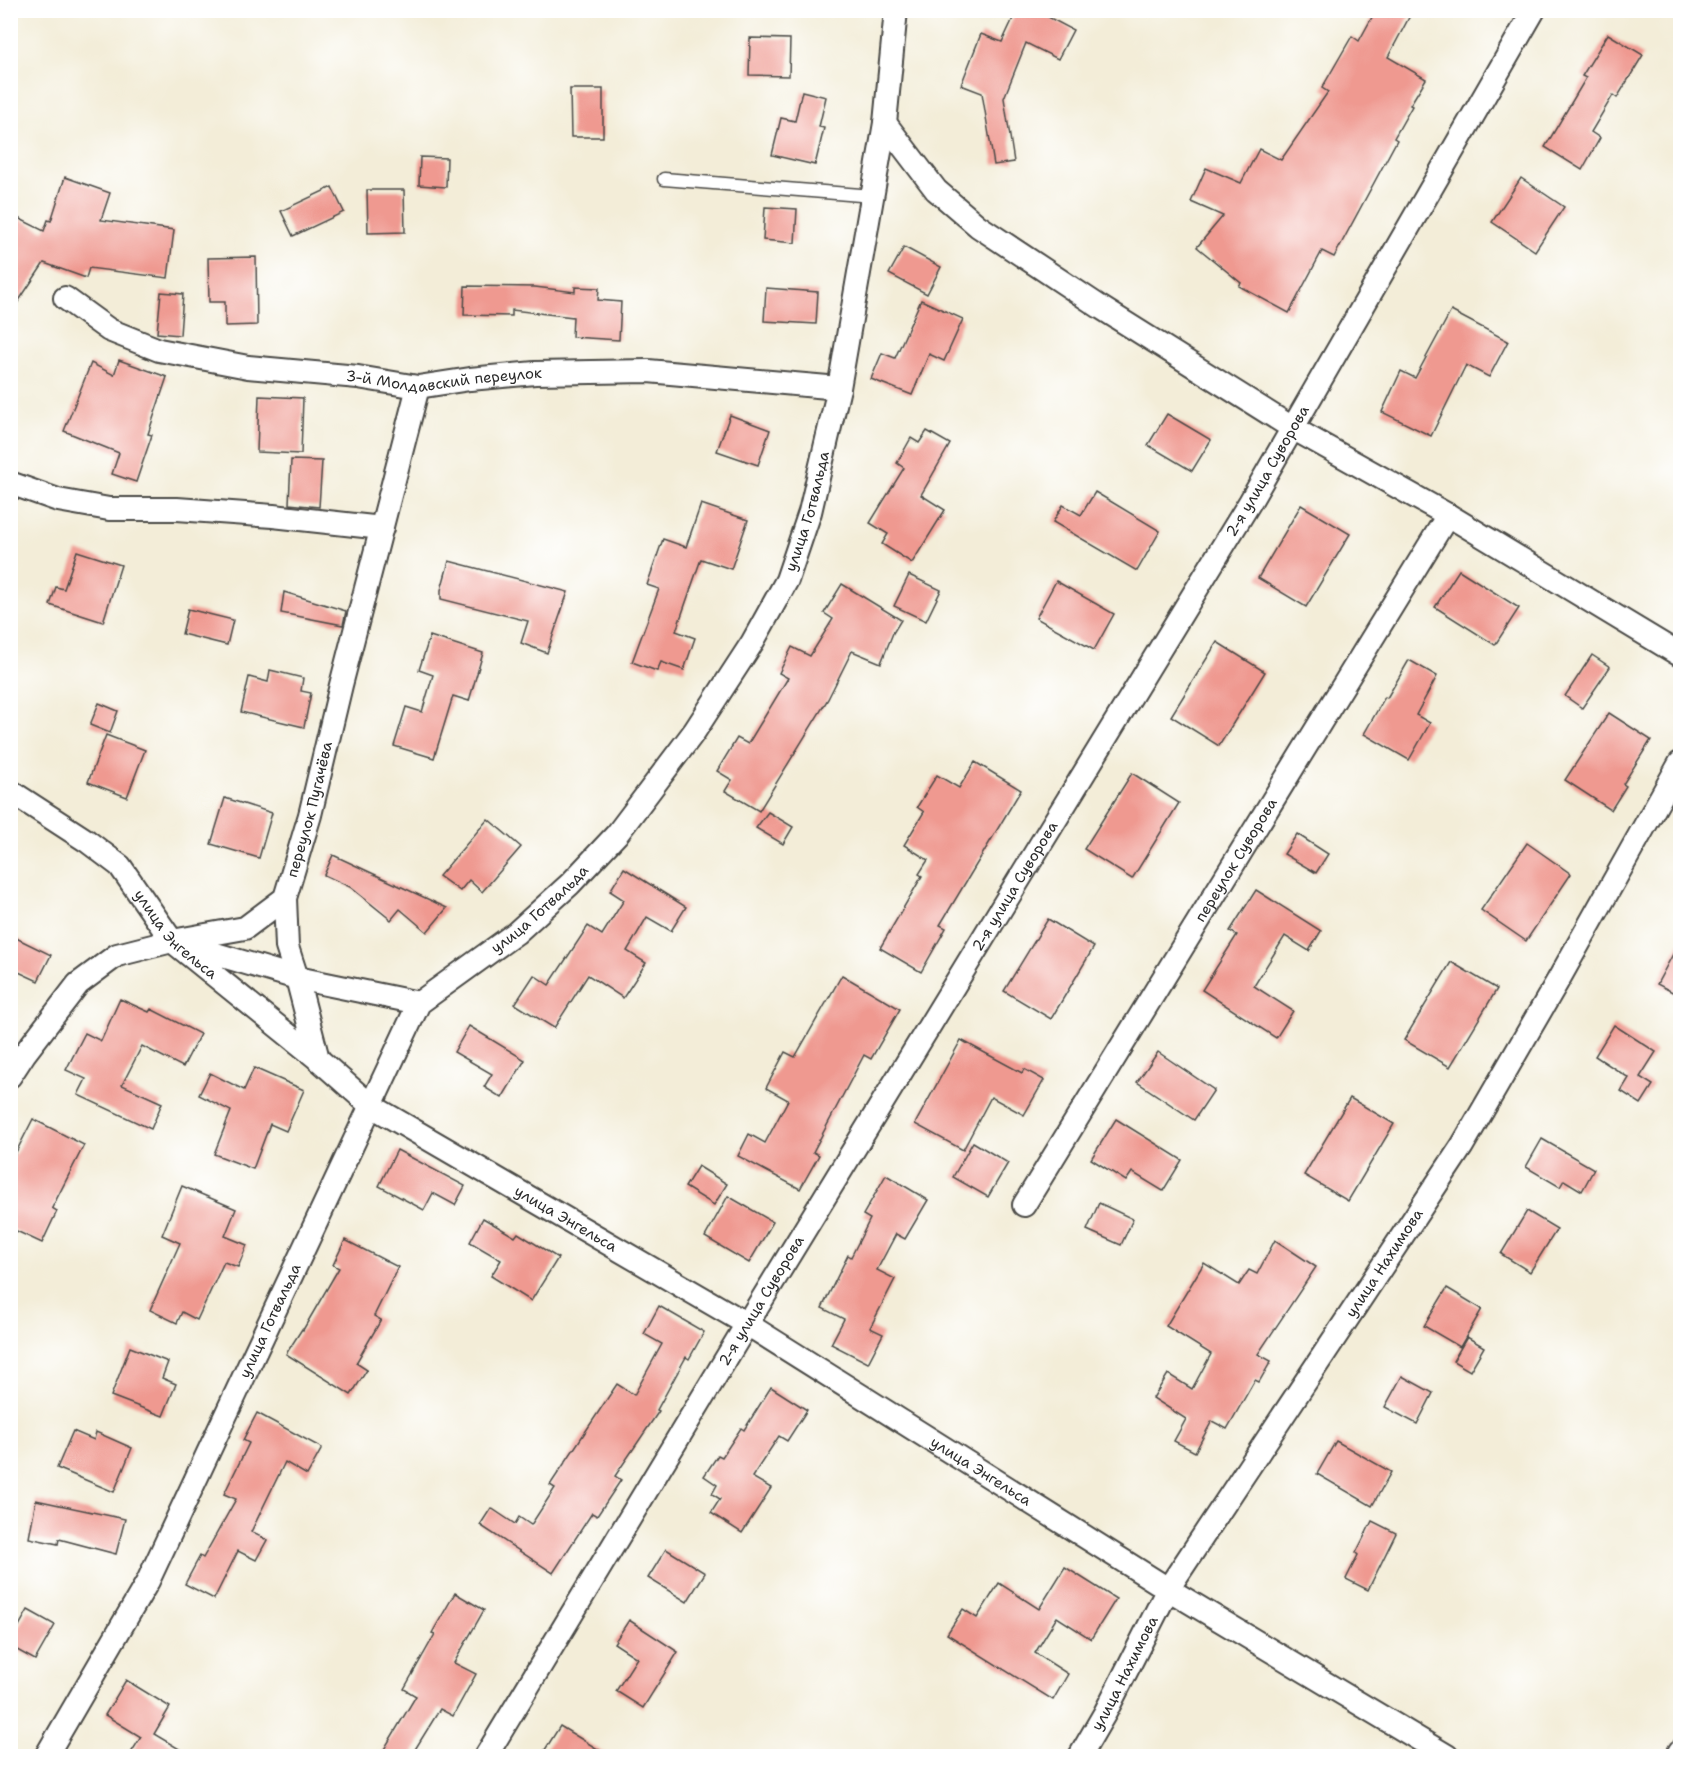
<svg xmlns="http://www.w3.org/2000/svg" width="1691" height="1767" font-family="'Shantell Sans',sans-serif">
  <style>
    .building { fill: #ef9990 }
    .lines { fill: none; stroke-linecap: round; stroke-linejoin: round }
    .lane-casing { stroke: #494845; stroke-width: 15 }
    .street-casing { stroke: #494845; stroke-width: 26 }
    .lane { stroke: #fff; stroke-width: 12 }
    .street { stroke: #fff; stroke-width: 22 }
    .labels { text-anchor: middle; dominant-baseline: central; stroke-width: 5; stroke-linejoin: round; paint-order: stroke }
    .street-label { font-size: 15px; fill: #2b2b2b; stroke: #fff }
  </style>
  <rect width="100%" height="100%" fill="#fff"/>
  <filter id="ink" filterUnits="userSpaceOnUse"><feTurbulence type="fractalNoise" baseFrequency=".0167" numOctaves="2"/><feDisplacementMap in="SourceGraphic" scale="12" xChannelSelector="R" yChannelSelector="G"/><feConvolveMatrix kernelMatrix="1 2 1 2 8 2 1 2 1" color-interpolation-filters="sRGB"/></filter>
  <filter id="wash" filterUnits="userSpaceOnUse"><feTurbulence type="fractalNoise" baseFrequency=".008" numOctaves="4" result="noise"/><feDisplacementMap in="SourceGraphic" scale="24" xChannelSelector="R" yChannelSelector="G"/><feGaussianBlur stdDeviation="1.35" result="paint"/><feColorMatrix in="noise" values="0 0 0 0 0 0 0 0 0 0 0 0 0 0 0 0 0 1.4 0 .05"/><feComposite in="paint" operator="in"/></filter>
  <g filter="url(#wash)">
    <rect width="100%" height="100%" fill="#f3edd8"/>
    <g id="blocks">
      <g class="building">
        <polygon points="1017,10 1035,10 1073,30 1058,59 1026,43 1004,98 1014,162 994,165 982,93 961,85 981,34 1002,42"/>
        <polygon points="1376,10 1413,10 1388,57 1426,79 1410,105 1412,106 1394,138 1397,140 1334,257 1322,251 1289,313 1239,286 1241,283 1197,247 1223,216 1191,202 1206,168 1241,183 1259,149 1281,160 1328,92 1322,88 1352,36 1359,41"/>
        <polygon points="1608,34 1643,55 1617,98 1613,95 1591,132 1600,138 1582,170 1545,147 1586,78 1582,76"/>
        <polygon points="750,38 790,39 789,76 749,75"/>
        <polygon points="570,89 603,89 603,137 571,137"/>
        <polygon points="802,91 826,97 819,127 824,128 815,165 772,155 781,118 795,121"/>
        <polygon points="420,157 447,158 446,187 419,185"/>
        <polygon points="65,177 110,193 101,220 174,230 168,278 89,268 86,278 44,263 10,314 10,214 44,231 48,220 51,221"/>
        <polygon points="1521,178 1564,207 1535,251 1492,222"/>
        <polygon points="332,187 344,212 293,236 281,211"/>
        <polygon points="367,190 404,190 405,232 368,233"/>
        <polygon points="765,207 797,209 795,243 763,240"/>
        <polygon points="904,247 941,267 927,294 889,274"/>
        <polygon points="256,257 257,325 225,326 225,302 209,302 208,258"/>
        <polygon points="465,286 535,287 575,292 575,287 599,288 598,300 621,302 619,340 572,337 573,317 512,310 512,316 464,315"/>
        <polygon points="766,288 818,292 816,324 764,321"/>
        <polygon points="161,292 183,294 180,335 157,333"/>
        <polygon points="921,300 963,319 944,361 929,354 912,395 871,379 882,353 895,358"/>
        <polygon points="1451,311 1508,341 1489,377 1466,365 1431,436 1382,412 1401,371 1415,378"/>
        <polygon points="119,360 167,377 148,434 152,435 136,482 112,474 119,453 64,431 91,363 114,375"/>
        <polygon points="259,396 303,398 301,454 257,452"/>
        <polygon points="1167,414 1211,440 1192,471 1148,445"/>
        <polygon points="730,415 770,430 758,465 717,451"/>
        <polygon points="927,431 950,444 921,495 945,510 912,563 882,544 888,534 870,523 904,468 897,463 911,438 919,443"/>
        <polygon points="291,460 322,461 319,507 289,504"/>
        <polygon points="1095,492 1160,531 1137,571 1053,522 1063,505 1081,515"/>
        <polygon points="701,504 748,520 731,569 701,559 676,631 695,638 684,670 661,662 657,671 632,662 659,589 647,585 663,539 686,547"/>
        <polygon points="1301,505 1350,534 1306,607 1258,578"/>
        <polygon points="77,551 121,565 103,622 50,605 56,587 64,589"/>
        <polygon points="449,561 568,592 547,653 521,643 528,621 441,599 441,590"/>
        <polygon points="1459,570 1519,608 1495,645 1435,607"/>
        <polygon points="909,575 941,590 926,621 894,606"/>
        <polygon points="1056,581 1114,614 1094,650 1036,618"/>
        <polygon points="842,584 901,620 893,633 881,663 852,651 828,699 759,811 725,791 732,780 717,771 737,738 748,744 788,678 779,673 792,647 810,656 833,619 824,613"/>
        <polygon points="284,592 346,611 343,625 281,613"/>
        <polygon points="188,609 233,620 227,645 182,634"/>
        <polygon points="430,636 483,653 469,701 453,696 434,758 394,746 406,707 422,712 433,675 419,670"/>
        <polygon points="1217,642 1265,672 1219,746 1171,716"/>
        <polygon points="1592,655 1610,667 1582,708 1565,696"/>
        <polygon points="1409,660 1437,676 1416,715 1430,723 1409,760 1364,734 1385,697 1387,698"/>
        <polygon points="270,670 303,678 301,691 311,693 304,727 241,712 249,677 268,682"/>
        <polygon points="99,703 118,711 110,733 90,725"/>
        <polygon points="1609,713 1651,740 1623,784 1626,786 1611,810 1565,780"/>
        <polygon points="106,735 145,750 127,797 88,782"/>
        <polygon points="975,762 1021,790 940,925 946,928 921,972 880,948 922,876 919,874 928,860 904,845 924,812 917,807 937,775 959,788"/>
        <polygon points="1132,773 1179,803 1132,879 1084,849"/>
        <polygon points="225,798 272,813 259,858 211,844"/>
        <polygon points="768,812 793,827 783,844 756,828"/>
        <polygon points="488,819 521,847 482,892 469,880 460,891 439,876"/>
        <polygon points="1297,834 1328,854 1316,873 1284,854"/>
        <polygon points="1527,843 1571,874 1526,941 1481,910"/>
        <polygon points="333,855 447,908 427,932 400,909 391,920 350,887 324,875"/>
        <polygon points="624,868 686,907 671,931 647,917 627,951 646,963 623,998 588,975 554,1028 515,1004 534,975 549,985 588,926 602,935 624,900 610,891"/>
        <polygon points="1256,890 1321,931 1309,951 1285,936 1254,986 1293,1011 1276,1038 1202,990 1237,935 1230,931"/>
        <polygon points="1048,919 1094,947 1051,1019 1004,991"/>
        <polygon points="10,935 51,955 38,981 10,968"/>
        <polygon points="1680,941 1680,996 1657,984"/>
        <polygon points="1451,962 1497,989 1450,1067 1404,1040"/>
        <polygon points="842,975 900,1009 871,1059 864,1055 813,1152 819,1155 800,1189 738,1156 749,1134 765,1143 788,1100 766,1088 785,1052 795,1057"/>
        <polygon points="120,999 149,1012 151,1009 200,1034 183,1067 142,1046 122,1085 162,1103 151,1129 78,1095 86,1079 66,1070 85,1033 101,1041"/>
        <polygon points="1614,1025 1656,1052 1640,1077 1653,1085 1641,1104 1621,1091 1629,1078 1595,1056"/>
        <polygon points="469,1026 525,1060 502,1098 484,1087 492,1074 454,1052"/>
        <polygon points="961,1040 1022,1073 1024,1069 1044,1080 1024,1115 991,1097 963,1150 915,1124"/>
        <polygon points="1158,1052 1214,1090 1194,1120 1137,1082"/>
        <polygon points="254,1068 304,1090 286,1131 270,1124 253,1169 214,1154 231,1111 199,1095 210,1073 244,1090"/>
        <polygon points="1350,1098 1394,1124 1348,1201 1304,1175"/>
        <polygon points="33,1119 84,1145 52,1208 57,1211 42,1243 10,1228 10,1164"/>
        <polygon points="1116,1119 1182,1160 1163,1191 1132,1172 1126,1181 1091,1159"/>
        <polygon points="1542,1139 1594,1169 1582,1191 1564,1180 1560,1187 1526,1167"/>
        <polygon points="973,1142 1008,1163 988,1197 953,1177"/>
        <polygon points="397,1150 465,1186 455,1205 433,1193 424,1210 379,1186"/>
        <polygon points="698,1166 727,1184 714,1205 685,1187"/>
        <polygon points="886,1175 928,1200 905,1239 896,1234 877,1270 895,1279 870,1328 883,1334 868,1363 831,1344 844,1319 822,1308 848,1255 851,1257 870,1219 863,1215"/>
        <polygon points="182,1186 236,1209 225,1236 247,1245 238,1267 224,1262 197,1320 182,1312 177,1323 150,1310 180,1243 162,1235"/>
        <polygon points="728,1196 773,1222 749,1263 705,1237"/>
        <polygon points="1099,1203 1133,1219 1121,1245 1087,1230"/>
        <polygon points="1527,1211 1557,1229 1530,1272 1501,1254"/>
        <polygon points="483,1218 515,1237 518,1233 558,1258 531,1301 491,1276 501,1260 470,1242"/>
        <polygon points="345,1240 398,1267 374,1316 381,1320 356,1363 367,1370 351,1395 286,1354 302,1329 303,1330 339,1268 333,1265"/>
        <polygon points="1275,1240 1316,1267 1258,1354 1271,1361 1259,1382 1255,1380 1227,1429 1212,1421 1195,1452 1174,1441 1186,1419 1153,1398 1168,1374 1192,1389 1211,1354 1166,1326 1204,1263 1239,1285 1249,1270 1257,1274"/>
        <polygon points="1447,1288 1482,1309 1460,1347 1424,1326"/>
        <polygon points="659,1306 704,1332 689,1359 686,1357 657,1410 659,1411 615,1476 621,1480 597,1516 592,1513 553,1573 480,1525 491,1508 515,1524 519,1517 531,1525 555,1488 550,1485 617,1384 634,1395 662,1344 644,1334"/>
        <polygon points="1467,1337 1484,1347 1470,1371 1453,1361"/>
        <polygon points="130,1347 168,1362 162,1378 176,1384 163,1416 111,1396"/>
        <polygon points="1402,1376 1433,1393 1417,1424 1385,1407"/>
        <polygon points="771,1387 807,1410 787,1441 779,1436 752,1477 771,1488 742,1533 711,1513 720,1499 712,1494 717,1485 704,1476 718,1455 722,1457 741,1428 744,1430"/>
        <polygon points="257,1413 322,1448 307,1475 285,1462 251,1532 267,1540 256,1560 238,1551 214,1599 185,1584 200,1556 203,1558 236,1499 224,1494 249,1443 243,1440"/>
        <polygon points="73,1431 94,1440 96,1432 132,1448 114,1492 57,1468"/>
        <polygon points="1336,1441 1391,1472 1372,1506 1317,1474"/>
        <polygon points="36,1500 125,1519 116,1554 59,1539 58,1544 29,1538"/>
        <polygon points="1372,1521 1396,1533 1368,1590 1346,1579 1358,1555 1356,1553"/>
        <polygon points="666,1549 705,1573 687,1602 648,1578"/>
        <polygon points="1065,1567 1116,1599 1091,1639 1057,1617 1035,1653 1068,1674 1053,1700 947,1634 963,1609 977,1618 999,1583 1039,1609"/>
        <polygon points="455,1593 484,1610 454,1663 476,1674 453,1716 440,1709 411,1756 380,1756 416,1696 404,1689 435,1634 432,1633"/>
        <polygon points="28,1610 55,1625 35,1660 10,1646 10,1642"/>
        <polygon points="629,1620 678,1652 643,1708 616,1691 637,1658 614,1643"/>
        <polygon points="126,1680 170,1707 154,1734 191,1756 129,1756 141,1737 105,1715"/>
        <polygon points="560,1726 609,1756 541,1756"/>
      </g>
    </g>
  </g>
  <g filter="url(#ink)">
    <use href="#blocks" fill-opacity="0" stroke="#494845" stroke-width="1.5"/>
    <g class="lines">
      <defs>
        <polyline id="lane" points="664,179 873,196"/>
        <g id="street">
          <polyline points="885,123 936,190 978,226 1100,307 1294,429 1448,515 1680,655"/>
          <path id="s1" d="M65,298L109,330L159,350L248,367L358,377L418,387L470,379L535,373L648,371L839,388"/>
          <polyline points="10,483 58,500 109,509 177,509 273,516 382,528"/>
          <path id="s2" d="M10,791L87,841L120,866L172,941L318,1059L370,1105L747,1324L1168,1589L1447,1756"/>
          <polyline points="285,898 287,947 297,978 318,1059"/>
          <polyline points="182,944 297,978 419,1003"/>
          <path id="s3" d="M10,1076L25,1053L78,984L117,955L172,941L245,928L285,898L310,815L341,685L418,387"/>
          <path id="s4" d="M1024,1205L1448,515"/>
          <path id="s5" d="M46,1756L148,1581L419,1003L516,933L570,884L617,834L694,732L752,643L787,580L810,512L839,388L885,123L896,10"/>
          <path id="s6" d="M486,1756L747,1324L1250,502L1534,10"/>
          <path id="s7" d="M1080,1756L1105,1713L1168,1589L1462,1146L1560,977L1680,763"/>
          <polyline points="1677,1756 1680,1751"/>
        </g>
      </defs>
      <use href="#lane" class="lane-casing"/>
      <use href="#street" class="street-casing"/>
      <use href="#lane" class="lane"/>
      <use href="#street" class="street"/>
    </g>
  </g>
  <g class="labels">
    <g class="street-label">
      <text stroke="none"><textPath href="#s1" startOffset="396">3-й Молдавский переулок</textPath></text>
      <text stroke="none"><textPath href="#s6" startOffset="1504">2-я улица Суворова</textPath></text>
      <text stroke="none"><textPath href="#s5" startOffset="1480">улица Готвальда</textPath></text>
      <text stroke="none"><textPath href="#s3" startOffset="436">переулок Пугачёва</textPath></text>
      <text stroke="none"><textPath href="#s4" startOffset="405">переулок Суворова</textPath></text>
      <text stroke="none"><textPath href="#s6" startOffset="1018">2-я улица Суворова</textPath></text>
      <text stroke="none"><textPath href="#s5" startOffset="994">улица Готвальда</textPath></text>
      <text stroke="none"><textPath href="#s2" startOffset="222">улица Энгельса</textPath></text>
      <text stroke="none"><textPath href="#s2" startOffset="708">улица Энгельса</textPath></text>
      <text stroke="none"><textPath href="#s7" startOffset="580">улица Нахимова</textPath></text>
      <text stroke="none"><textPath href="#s6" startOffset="532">2-я улица Суворова</textPath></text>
      <text stroke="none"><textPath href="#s5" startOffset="490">улица Готвальда</textPath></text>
      <text stroke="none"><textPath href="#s2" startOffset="1194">улица Энгельса</textPath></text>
      <text stroke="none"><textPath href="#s7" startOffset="94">улица Нахимова</textPath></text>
    </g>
  </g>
  <rect width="1691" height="1767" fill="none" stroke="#fff" stroke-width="36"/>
</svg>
